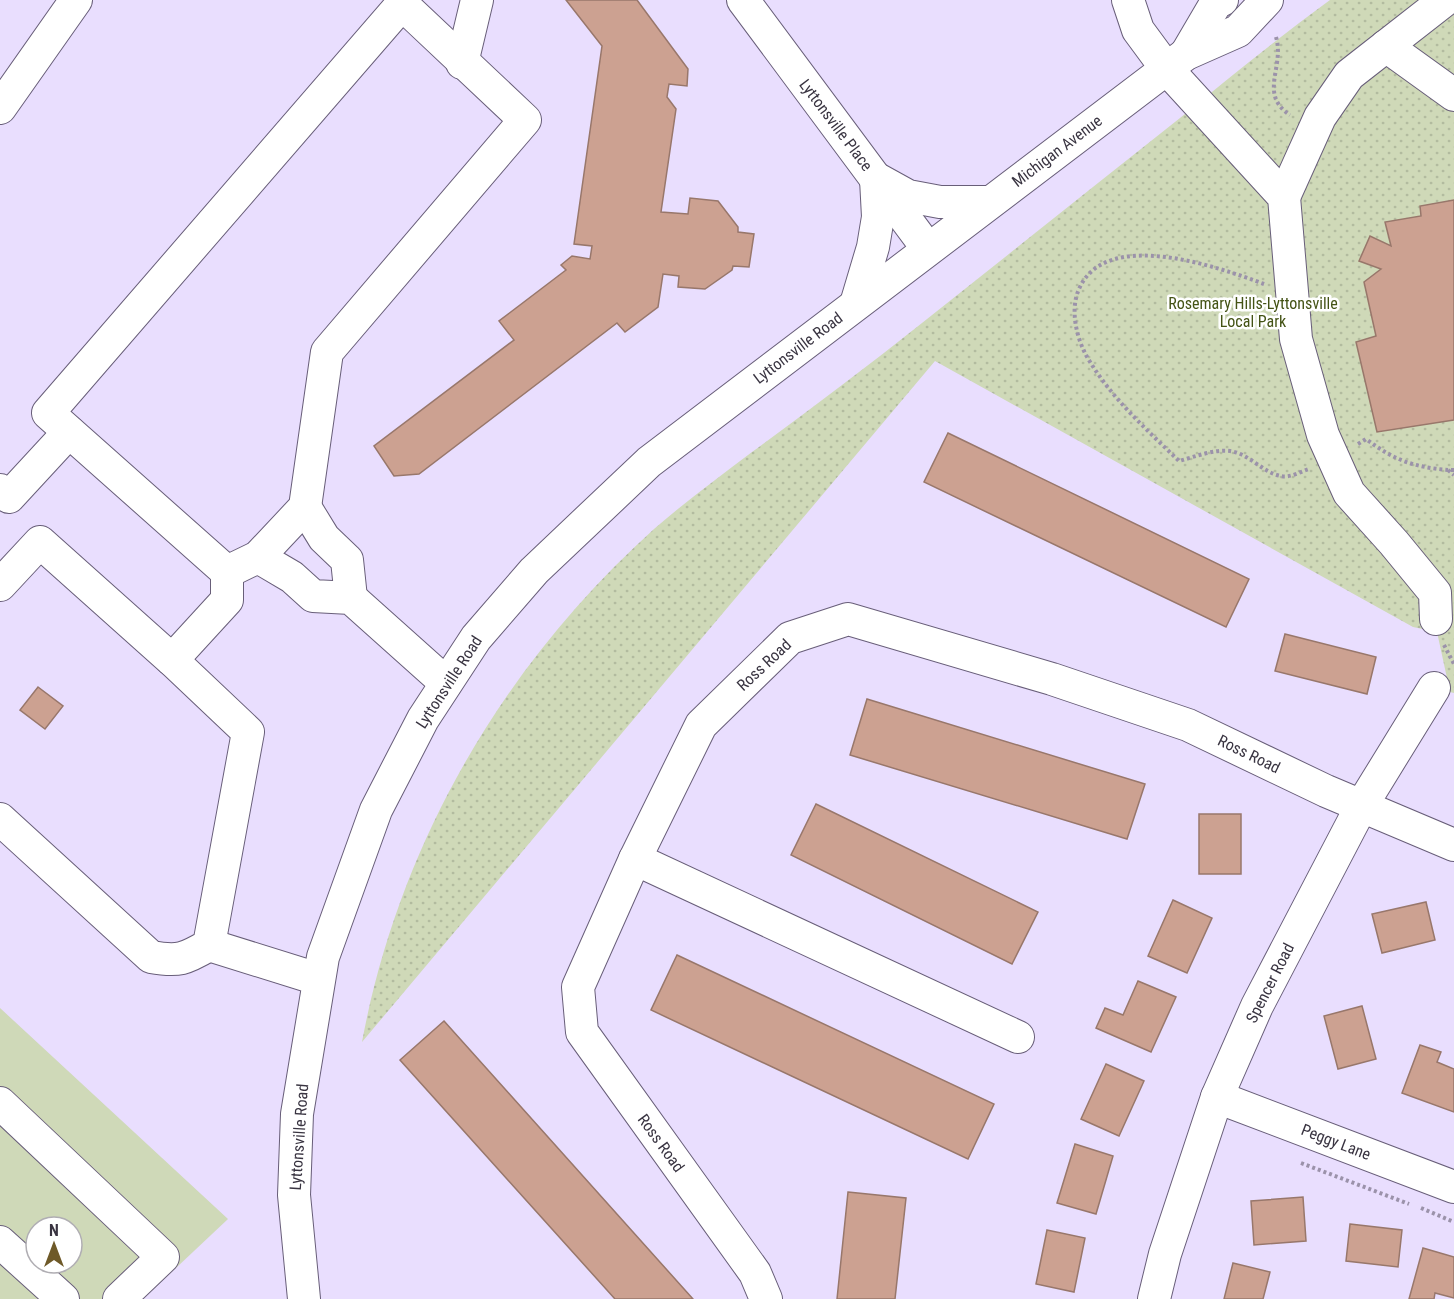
<svg xmlns="http://www.w3.org/2000/svg" width="1454" height="1299" font-family="'Roboto Condensed',sans-serif">
  <style>
    .green { fill: #cfd9b8; fill-rule: evenodd }
    .park { fill: url(#park-dots) }
    .building { fill: #cca191; stroke: #98776b; stroke-width: 1.5 }
    .lines { fill: none; stroke-linecap: round; stroke-linejoin: round }
    .minor-casing { stroke: #685e79; stroke-width: 34 }
    .path { stroke: #9b92aa; stroke-width: 4; stroke-dasharray: 3 3; stroke-linecap: butt }
    .minor { stroke: #fff; stroke-width: 32 }
    .labels { text-anchor: middle; dominant-baseline: central; stroke-width: 5; stroke-linejoin: round; paint-order: stroke }
    .street-label { font-size: 16px; fill: #393441; stroke: #fff }
    .park-label { font-size: 16px; fill: #445315; stroke: #fff }
  </style>
  <defs>
    <pattern id="park-dots" width="8" height="8" patternUnits="userSpaceOnUse" patternTransform="scale(1.5)"><rect width="8" height="8" fill="#cfd9b8"/><path d="M2 2h.1M6 6h.1" fill="none" stroke="#b2bb9f" stroke-width="1.8" stroke-linecap="round"/></pattern>
  </defs>
  <rect width="100%" height="100%" fill="#e9defe"/>
  <path class="green" d="M0,1008L228,1219L143,1299H0ZM36,1227H72V1263H36Z"/>
  <path class="park" d="M1330,0H1454V693L1450,692L1437,632L1413,627L935,361L362,1042C399,843 504,664 654,529C685,502 719,477 752,452C809,410 866,368 922,323C1008,255 1094,186 1180,118C1229,78 1278,38 1330,0Z"/>
  <g class="building">
    <polygon points="566,0 637,0 688,69 687,86 669,84 667,97 676,109 661,212 688,214 690,198 718,201 738,227 738,232 754,234 749,267 733,266 732,270 705,289 678,287 679,276 663,274 658,307 625,332 617,323 419,474 394,476 374,446 514,340 499,321 566,270 561,265 572,256 590,259 592,246 574,244 602,46"/>
    <polygon points="1454,200 1454,420 1377,432 1356,342 1376,336 1364,282 1381,269 1359,261 1370,236 1391,246 1385,222 1421,216 1420,206"/>
    <polygon points="948,433 1249,579 1226,627 924,482"/>
    <polygon points="1285,634 1376,657 1367,694 1275,671"/>
    <polygon points="38,687 63,706 45,729 20,710"/>
    <polygon points="867,699 1145,784 1127,839 850,755"/>
    <polygon points="816,804 1038,912 1012,964 791,855"/>
    <rect x="1199" y="814" width="42" height="60"/>
    <polygon points="1173,900 1212,918 1187,973 1148,956"/>
    <polygon points="1426,902 1435,940 1382,953 1372,914"/>
    <polygon points="677,955 994,1104 968,1159 651,1010"/>
    <polygon points="1138,981 1176,997 1151,1052 1096,1028 1105,1008 1123,1015"/>
    <polygon points="1362,1006 1376,1059 1338,1069 1324,1016"/>
    <polygon points="444,1021 693,1299 615,1299 400,1060"/>
    <polygon points="1420,1045 1441,1052 1437,1062 1454,1069 1454,1112 1402,1093"/>
    <polygon points="1106,1064 1144,1081 1119,1136 1081,1119"/>
    <polygon points="1075,1144 1113,1156 1096,1214 1057,1203"/>
    <polygon points="848,1192 906,1198 895,1299 837,1299"/>
    <polygon points="1303,1197 1306,1241 1254,1245 1251,1201"/>
    <polygon points="1350,1224 1402,1230 1398,1267 1346,1261"/>
    <polygon points="1047,1230 1085,1238 1074,1292 1036,1284"/>
    <polygon points="1423,1248 1454,1257 1454,1298 1435,1293 1434,1299 1409,1299"/>
    <polygon points="1233,1263 1270,1272 1263,1299 1224,1299"/>
  </g>
  <g class="lines">
    <defs>
      <g id="minor">
        <polyline points="743,0 928,249"/>
        <polyline points="1128,0 1138,30 1166,68 1284,197 1296,339 1323,435 1349,493 1394,543 1435,593 1436,619"/>
        <polygon points="402,4 525,120 327,352 305,507 258,557 227,572 48,413"/>
        <polyline points="1386,46 1454,95"/>
        <polyline points="1186,54 1216,3 1222,0"/>
        <polyline points="462,63 477,0"/>
        <polyline points="0,108 76,0"/>
        <polyline points="879,180 908,196 940,202 990,202"/>
        <polyline points="1284,197 1320,117 1349,75 1445,0"/>
        <polyline points="856,304 873,247 878,217 876,179"/>
        <polyline points="0,490 9,497 69,432"/>
        <polyline points="305,507 324,538 347,560 351,598"/>
        <polyline points="258,557 292,577 313,596 351,598 446,683"/>
        <path d="M0,585L40,542L172,660L248,732L209,945C185,959 179,962 151,957L0,819"/>
        <polyline points="172,660 227,600 227,572"/>
        <polyline points="635,859 1018,1037"/>
        <polyline points="209,945 318,979"/>
        <polyline points="1217,1097 1454,1187"/>
        <polyline points="0,1103 163,1257 119,1299"/>
        <polyline points="0,1242 63,1299"/>
        <polyline points="304,1299 294,1195 297,1114 323,957 376,810 423,719 476,638 534,571 649,462 1186,54 1238,31 1267,0"/>
        <polyline points="766,1299 755,1273 582,1032 578,987 635,859 701,725 790,638 848,619 1052,679 1188,725 1326,791 1454,845"/>
        <polyline points="1154,1299 1165,1254 1217,1097 1257,1006 1362,805 1434,688"/>
      </g>
    </defs>
    <use href="#minor" class="minor-casing"/>
    <g class="path">
      <path d="M1276,37C1285,67 1258,94 1290,115"/>
      <path d="M1264,284C1218,267 1106,227 1079,289C1070,309 1076,336 1086,355C1109,396 1146,429 1179,461C1194,457 1214,449 1230,451C1250,454 1263,473 1281,476C1290,478 1300,472 1309,469"/>
      <path d="M1358,444L1366,439C1394,460 1413,467 1448,470"/>
      <polyline points="1454,470 1448,470 1454,475"/>
      <polyline points="1444,645 1454,664"/>
      <polyline points="1301,1163 1409,1204"/>
      <polyline points="1421,1208 1454,1222"/>
    </g>
    <use href="#minor" class="minor"/>
  </g>
  <g class="labels">
    <g class="street-label">
      <text transform="translate(836 125) rotate(53)">Lyttonsville Place</text>
      <text transform="translate(1057 151) rotate(-37)">Michigan Avenue</text>
      <text transform="translate(798 348) rotate(-37)">Lyttonsville Road</text>
      <text transform="translate(764 665) rotate(-43)">Ross Road</text>
      <text transform="translate(449 682) rotate(-57)">Lyttonsville Road</text>
      <text transform="translate(1249 754) rotate(26)">Ross Road</text>
      <text transform="translate(1270 983) rotate(-63)">Spencer Road</text>
      <text transform="translate(299 1137) rotate(-86)">Lyttonsville Road</text>
      <text transform="translate(1336 1142) rotate(21)">Peggy Lane</text>
      <text transform="translate(661 1143) rotate(54)">Ross Road</text>
    </g>
    <g class="park-label">
      <text x="1253" y="303">Rosemary Hills-Lyttonsville<tspan x="1253" dy="18">Local Park</tspan></text>
    </g>
  </g>
  <g transform="translate(54 1245)"><circle r="28" fill="#ffffff" stroke="#b0aeb3" stroke-width="1.5"/>
  <path d="M0-4.5L10 22L0 15L-10 22Z" fill="#6e5928"/>
  <text y="-9" font-size="16" font-weight="bold" text-anchor="middle" fill="#393441">N</text>
  </g>
</svg>
